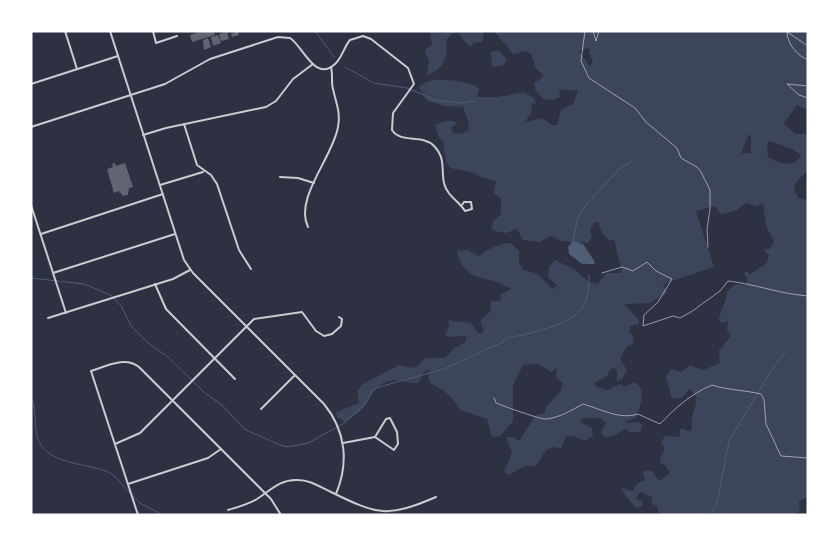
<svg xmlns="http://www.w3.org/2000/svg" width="839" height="546" font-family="'Archivo Narrow',sans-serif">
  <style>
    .green { fill: #3c4559; fill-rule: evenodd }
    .water { fill: #4f5d75 }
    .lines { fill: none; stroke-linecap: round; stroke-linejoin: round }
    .stream { stroke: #4f5d75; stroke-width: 1 }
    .building { fill: #626471 }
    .path { stroke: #fff; stroke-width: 0.5 }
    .minor { stroke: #caccd0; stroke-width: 2 }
  </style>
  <rect width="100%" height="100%" fill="#2d3142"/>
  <g class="green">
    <path d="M430,31H482L484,35L482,42L474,43L470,47L458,33H453L446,40C449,55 443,71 427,75L429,60L425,52L426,48L432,45Z"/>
    <path d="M494,31H808V110L797,105L784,123L795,134H808V170L796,182L794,188L798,198L808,200V497L799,501L800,510L796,515H663L658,513L657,506L652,504V496L649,497L642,492L639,493L636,499L642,501L643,506L636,508L621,490L623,488L632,491L638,483L645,480L643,473L645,471H652L659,481L670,473L666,466L661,463L660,458L665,449L661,442L665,436L680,437L679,431L682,428L687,431H691C692,426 691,423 692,418C694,406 702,398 689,389L682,398L672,399L666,377L671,369L681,372L690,365L703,370L720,363L719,350L731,336L727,330L728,321L722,323L719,320C720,308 726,306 727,291L736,284L746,285L747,279L744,273L746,271L750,274L766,264L769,256L763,249H770L774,241L766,226L763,204L756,206L746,203L737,210L721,214L715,206L696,211L714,267L663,284L667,293L650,303L624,304L639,320V324L630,326L629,333L632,334L634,343L627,346L620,359L627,370L622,379L617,381V371L614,367L609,371L607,376L594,383L596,387L608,390L620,384L624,387L635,382C647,390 640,406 636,418L626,421L627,423L639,422L642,425L641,431L631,433L625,429L613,436L604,437L601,432L606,423L601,418H582L580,422L592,428L593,436L585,441L573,436H566L561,449L554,447L546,450L536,466H525L509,475L504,472L512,453L506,437H513L519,441L535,416L546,412L545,408L560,392L563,383L556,378L557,368L551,372L538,364L523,365L513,385V421L500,436L492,437L487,419L460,410C451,394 446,392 430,383L428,375L430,370L425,371L418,383C408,384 400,379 390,381C377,384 374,391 368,401C365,409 352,418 345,422L337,417L336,412L359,403L357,391L363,384L399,365L413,368L418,366L425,358H445L454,348L466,342V336L447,337L445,334L449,328L448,320L471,323L478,333L481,334L484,330L480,321L491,310V301H501L500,295L511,289C486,273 465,285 457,251L468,250L479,256C486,250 501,242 511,243L519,251V261L522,269L538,274L552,289L557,286L548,277L549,267L555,260L575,270L589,282L597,284L607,273H622L614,239L610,241C603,236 600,230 599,222L594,223L590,230L592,238L588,243L562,241L551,236L540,242L523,240L517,229L506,233L495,231L491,228L494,220L501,214V199L494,193L496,181L483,178L474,173L451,168L446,162L443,142L438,136L435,125C444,121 449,119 458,123L451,128L453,133L462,134L468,130L469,124L463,107L446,106L427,101L419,87C423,84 429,80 434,80C442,79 474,81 479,89L477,97H498L524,92L534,98L536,104L531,103L532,112L524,123L542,118L552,125H557L561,110L573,104L578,91L563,89L559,91L560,97L553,100L543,99L536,91L534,83L542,78L543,74C533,68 535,63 531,54L526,51L513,54ZM589,48V53L593,62L590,66L579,51ZM749,134L751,137V153H741ZM770,141L794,150L801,156C792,169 780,163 768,157L767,143Z"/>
    <polygon points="499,50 507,60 504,65 492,67 491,52"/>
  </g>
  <polygon class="water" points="573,241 583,244 595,262 594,264 582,264 569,254 568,247"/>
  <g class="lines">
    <g class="stream">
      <polyline points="315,31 335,58"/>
      <polyline points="345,67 374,83 407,88 435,100 461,103 476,101"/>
      <polyline points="573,241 578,217 586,205 618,170 635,159"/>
      <path d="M31,278L84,284L112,296L121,306L132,327L148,343L168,357L205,393L222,405L244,429L280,445L288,447L308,443L343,424L365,404L372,391L379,387L444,369L503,342L506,338C526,335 577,324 585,303C589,294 589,284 589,275"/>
      <path d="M31,397C38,412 33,429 39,442C51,465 87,463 108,472C116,475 123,487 130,493"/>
      <polyline points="133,496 141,504 163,515"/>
      <polyline points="710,515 717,503 729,441 771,371 786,351"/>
    </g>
  </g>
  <g class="building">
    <polygon points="202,31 213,31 215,35 192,42 190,35"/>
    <polygon points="238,31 239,35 232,37 231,34"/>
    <polygon points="227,32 229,39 221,41 219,34"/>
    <polygon points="218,35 221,43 213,46 211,37"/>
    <polygon points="208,38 211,47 204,50 203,40"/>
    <polygon points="115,163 116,166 125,163 133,187 129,188 128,195 123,196 119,191 114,193 107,169 113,167 112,164"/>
  </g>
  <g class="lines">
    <g class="path">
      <polyline points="585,31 581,61 589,78 635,108 646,122 677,148 681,158 697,167 701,172 710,190 710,209 707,229 708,247"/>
      <polyline points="593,31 596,41 599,31"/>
      <polyline points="807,31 808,34"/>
      <path d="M808,46L787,32C787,43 797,56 808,60"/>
      <polyline points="808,86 787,84 799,95 808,98"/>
      <path d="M602,273L622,267L633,271L647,262L656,271L672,279L658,302L644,315L643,326L673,316L680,318L691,312L720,291L728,281C755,284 780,294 808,296"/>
      <path d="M494,398L496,403C503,406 542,420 546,419C559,418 572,410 583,404C601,409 619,420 638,414L660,424C676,407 691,394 712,385C727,390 744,390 761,394L764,399L766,424L781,456L808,458"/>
    </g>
    <g class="minor">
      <polyline points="65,31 77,69"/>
      <path d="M110,31L184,260L193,273L324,404C346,431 349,463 336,494"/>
      <polyline points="153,31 156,43 177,36"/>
      <polyline points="31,84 118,56"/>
      <polyline points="184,124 197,165 211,175 217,184 239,250 251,269"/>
      <path d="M31,127L165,84L210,59L278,37L290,38C303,46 315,83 335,64C342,58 344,47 350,40L363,36L371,39L408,68L414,84L393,113L392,130C401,144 423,134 434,146C446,158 441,170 444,183C447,196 459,201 465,211L472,209L471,202H464L462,205"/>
      <polyline points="143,135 166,128 266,107 276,101 293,79 313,64"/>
      <polyline points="280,177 298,178 314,183"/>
      <polyline points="160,185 203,172"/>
      <polyline points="31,205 66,313"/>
      <path d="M308,227C294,198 333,157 338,127C341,113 336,103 333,89C331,82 333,75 331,67"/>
      <polyline points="41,234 163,194"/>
      <polyline points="53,273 175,234"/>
      <polyline points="155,284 166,309 235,379"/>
      <polyline points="48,318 173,279 190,270"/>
      <polyline points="261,409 295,375"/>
      <polygon points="390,418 397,432 398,444 394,450 375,437 386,419"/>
      <polyline points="343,443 375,437"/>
      <polyline points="115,444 140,433 254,319 302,312 316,331 324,336 332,334 341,326 342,319 339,317"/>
      <polyline points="128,484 208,458 221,449"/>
      <path d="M228,510C238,507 249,504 257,499C271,490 280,479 298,480C310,480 320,487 331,492C378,515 387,518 436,497"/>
      <path d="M138,515L91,371C107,366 125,356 139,367L271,499L281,515"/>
    </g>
  </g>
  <rect width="839" height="546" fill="none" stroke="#ffffff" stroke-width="65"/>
</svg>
